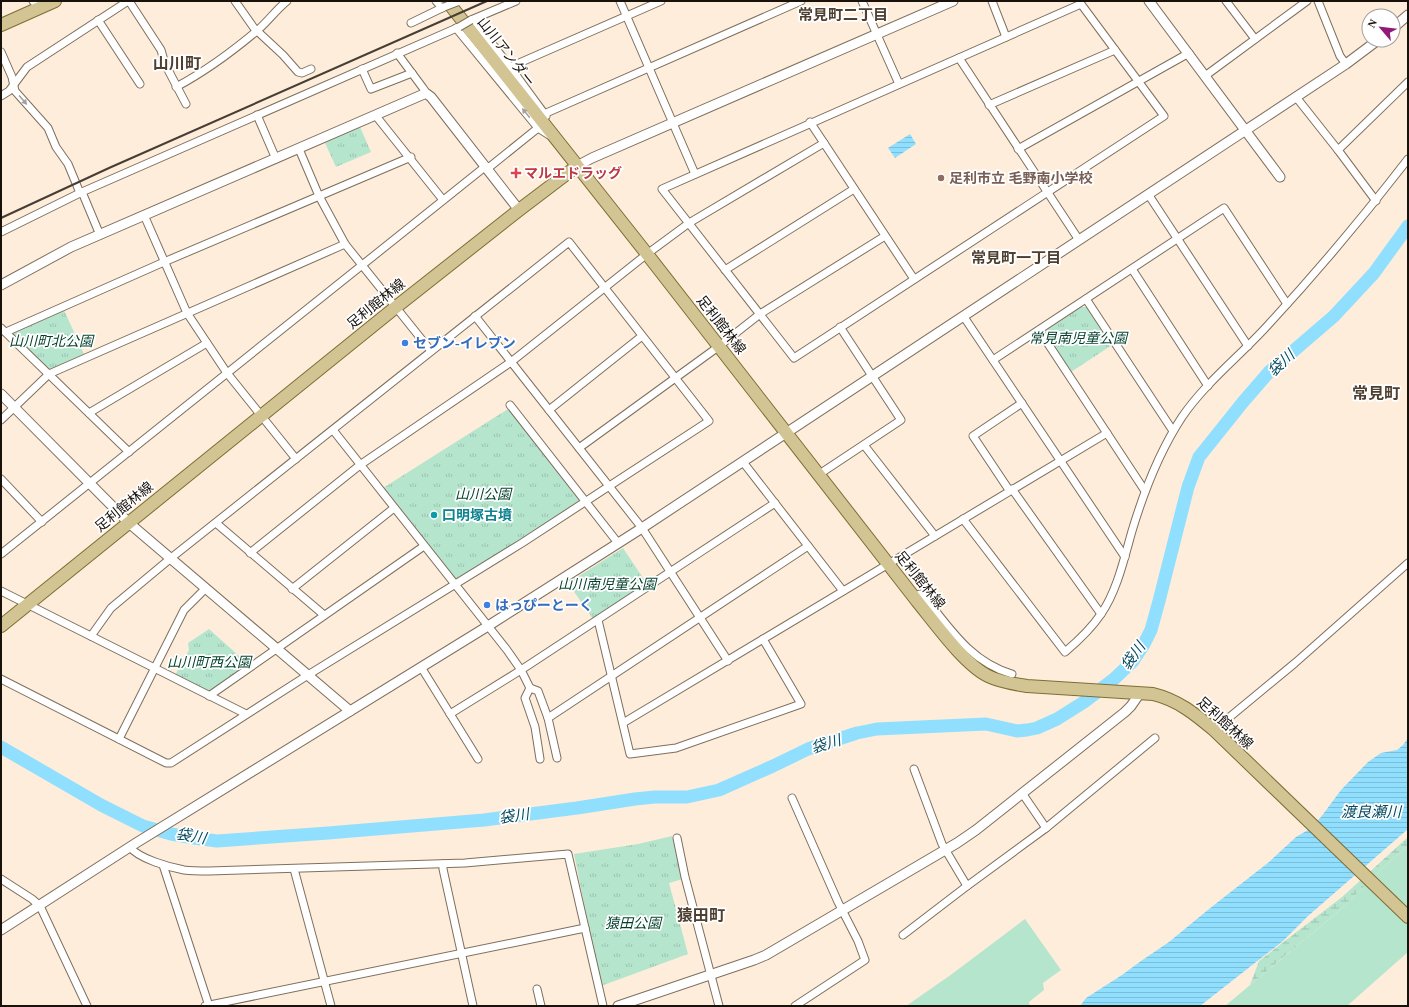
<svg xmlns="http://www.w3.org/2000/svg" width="1409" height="1007" font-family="'Times New Roman','Noto Sans JP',serif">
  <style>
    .green { fill: #b6e5ce }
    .wetland { fill: url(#wetland-marsh) }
    .park { fill: url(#park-tufts) }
    .water { fill: url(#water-rules) }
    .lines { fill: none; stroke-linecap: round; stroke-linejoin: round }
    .river { stroke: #91dffe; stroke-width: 13 }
    .minor-casing { stroke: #7e6f5e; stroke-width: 9 }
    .tertiary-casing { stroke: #7e6f5e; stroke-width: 11 }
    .primary-casing { stroke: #7e6d35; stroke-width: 14 }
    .minor { stroke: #fff; stroke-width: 7 }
    .tertiary { stroke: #fff; stroke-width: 9 }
    .primary { stroke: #d3c593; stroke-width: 12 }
    .rail { stroke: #463e34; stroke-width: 2 }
    .minor-bridge-casing { stroke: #7e6f5e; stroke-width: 9; stroke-linecap: butt }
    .minor-bridge { stroke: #fff; stroke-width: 7 }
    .oneway { fill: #a3a09d }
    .health-dot { fill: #e0444e; stroke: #fff; stroke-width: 1.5 }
    .education-dot { fill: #8d6e63; stroke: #fff; stroke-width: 1.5 }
    .shop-dot { fill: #3f7fe0; stroke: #fff; stroke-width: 1.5 }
    .culture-dot { fill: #0f9aa8; stroke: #fff; stroke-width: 1.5 }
    .labels { text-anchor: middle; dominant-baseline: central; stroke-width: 3.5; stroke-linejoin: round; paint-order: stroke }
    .street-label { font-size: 14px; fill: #18120b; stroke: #fff }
    .health-label { font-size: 14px; font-weight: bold; fill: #be3a42; stroke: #fff; text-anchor: start }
    .education-label { font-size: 14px; font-weight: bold; fill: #785e54; stroke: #fff; text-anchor: start }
    .park-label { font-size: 14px; font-style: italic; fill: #003f2a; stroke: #fff }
    .shop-label { font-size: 14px; font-weight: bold; fill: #366cbe; stroke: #fff; text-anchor: start }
    .culture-label { font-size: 14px; font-weight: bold; fill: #0d838f; stroke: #fff; text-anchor: start }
    .neighbourhood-label { font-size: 15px; font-weight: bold; fill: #4e4031; stroke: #fff }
    .water-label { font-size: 15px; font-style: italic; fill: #064b60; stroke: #fff }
    .quarter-label { font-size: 16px; font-weight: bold; fill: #4e4031; stroke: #fff }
  </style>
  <defs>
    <pattern id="wetland-marsh" width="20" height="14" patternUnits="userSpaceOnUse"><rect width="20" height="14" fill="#b6e5ce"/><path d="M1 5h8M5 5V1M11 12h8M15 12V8" fill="none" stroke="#9cc3b0"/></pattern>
    <pattern id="park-tufts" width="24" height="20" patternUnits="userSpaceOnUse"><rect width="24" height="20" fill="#b6e5ce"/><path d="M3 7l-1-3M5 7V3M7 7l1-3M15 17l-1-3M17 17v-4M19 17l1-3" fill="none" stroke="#9cc3b0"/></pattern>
    <pattern id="water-rules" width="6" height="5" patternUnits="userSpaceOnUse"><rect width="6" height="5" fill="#91dffe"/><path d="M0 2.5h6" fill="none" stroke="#7cbed8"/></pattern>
  </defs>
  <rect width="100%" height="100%" fill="#feedda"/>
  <g class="green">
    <polygon points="1408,846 1408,952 1347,1006 1225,1006 1339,911 1391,860"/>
    <polygon points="1025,919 1061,970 1043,983 1044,990 1029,1002 1030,1006 906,1006 952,974"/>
  </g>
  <polygon class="wetland" points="1408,837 1408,846 1391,860 1339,911 1250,985 1259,961 1342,897"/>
  <g class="park">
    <polygon points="360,127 371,152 336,167 325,143"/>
    <polygon points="1079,307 1087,307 1112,345 1071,372 1046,334 1047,328"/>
    <polygon points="64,310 84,354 49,370 13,337 13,331"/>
    <polygon points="508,409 582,501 459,578 453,578 383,488"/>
    <polygon points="623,548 647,584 593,619 568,583"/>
    <polygon points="209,629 248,664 212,690 206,690 175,675 189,650 188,643"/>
    <polygon points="672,836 683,879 669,883 688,954 601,986 574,854 638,844"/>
  </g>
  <g class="water">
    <polygon points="910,134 916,144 895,158 888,148"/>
    <polygon points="1408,738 1408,829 1308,916 1283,941 1200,1006 1080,1006 1086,998 1122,975 1141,961 1169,942 1209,909 1269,862 1296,837 1308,830 1321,817 1341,790 1368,762 1381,753 1397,750 1403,745"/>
  </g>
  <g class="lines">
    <polyline class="river" points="1,747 101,805 143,826 171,834 194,838 217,841 328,833 484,820 577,808 635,799 655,797 687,797 719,790 773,766 808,749 857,733 877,729 986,724 1017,731 1027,730 1037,728 1057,719 1084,702 1114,679 1133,661 1143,646 1151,630 1159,601 1188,487 1199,457 1243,402 1269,372 1334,316 1374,273 1408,226"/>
    <defs>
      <g id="minor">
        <polyline points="33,1 39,8"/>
        <polyline points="129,1 161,50 165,64 186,104"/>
        <polyline points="235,1 254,28 283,55 298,72 302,73 311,69"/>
        <polyline points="436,1 442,8"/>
        <polyline points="620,1 695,174"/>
        <polyline points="862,1 899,84"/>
        <polyline points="992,1 1006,37"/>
        <polyline points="1226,1 1255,39"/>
        <polyline points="1318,1 1340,56 1346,64"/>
        <polygon points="1081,4 1164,116 794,358 662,189"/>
        <polyline points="98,20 140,84"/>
        <polyline points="471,20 516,1"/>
        <polyline points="474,20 510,67 546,116"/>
        <polyline points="411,23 444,7"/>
        <polyline points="456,28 538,128 549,135"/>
        <polyline points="1,52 12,77 15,91 48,128 56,147 68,164 80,193"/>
        <polyline points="397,53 423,88 427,94"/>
        <polyline points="959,58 1079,240"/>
        <polyline points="510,67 661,1"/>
        <polyline points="362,69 371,89 412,73"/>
        <polyline points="1205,76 1307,1"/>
        <path d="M176,87C206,71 233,51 259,29C269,20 277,9 287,1"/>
        <polyline points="1,96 9,91 27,67 128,1"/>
        <polyline points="1296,97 1338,150 1376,201"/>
        <polyline points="989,105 1115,50"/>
        <polyline points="544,114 801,1"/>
        <polyline points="257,115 276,159"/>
        <polyline points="376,116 443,200"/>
        <polyline points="810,122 914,279"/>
        <polyline points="299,149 319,196 345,244 431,351"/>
        <polyline points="1018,149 1189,53"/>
        <polyline points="1338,150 1408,82"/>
        <polyline points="487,169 538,128"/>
        <polyline points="82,192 100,235"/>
        <polyline points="1148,194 1248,346"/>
        <polyline points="144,215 187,313 227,373 296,459"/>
        <polyline points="1,232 82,192 459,27"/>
        <polyline points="1132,269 1208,386"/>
        <polyline points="725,270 854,189"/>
        <polyline points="1086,299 1173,431"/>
        <polyline points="475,316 642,528 728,661"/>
        <polyline points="964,317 1125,557"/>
        <polyline points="1,328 129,452"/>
        <polyline points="1039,330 1145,491"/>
        <polyline points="6,332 164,262 411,157"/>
        <polyline points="993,360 1224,208 1287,304"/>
        <polyline points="510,405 618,543"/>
        <polyline points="549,410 642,336"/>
        <polyline points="89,413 207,343"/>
        <polyline points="1,420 49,374 345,244"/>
        <polyline points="333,430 507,650 521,670 530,688 538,691 548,718 557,758"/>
        <polyline points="864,445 935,536"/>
        <polyline points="579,448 718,347 760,314 885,236"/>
        <polyline points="743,462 843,591"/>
        <polyline points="818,475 901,420 840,327"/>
        <polyline points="1,479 42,522"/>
        <polyline points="1012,489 1101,614"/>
        <polyline points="1009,490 973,436 1022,403"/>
        <path d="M963,519L1065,652C1078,641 1091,629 1101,614C1117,591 1124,559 1132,531C1144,491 1159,452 1182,417C1206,382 1240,356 1268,325C1317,272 1364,216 1408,159"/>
        <polyline points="216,523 324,615"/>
        <polyline points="250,553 360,465 511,362 647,254 689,223 824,143"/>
        <polyline points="1,554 486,166"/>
        <polyline points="292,589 394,508"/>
        <polyline points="1,591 246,714"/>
        <path d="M913,597L920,594L923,595C949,627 970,662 1012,674"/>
        <polyline points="598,620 630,754 676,748 801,704 763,639"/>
        <polyline points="421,667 478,759"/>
        <polyline points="1,679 166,763 171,763 308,675 522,543 709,421 569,242 171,558 111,608 91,636"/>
        <polyline points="530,688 525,698 535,727 540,759"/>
        <polyline points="209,696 424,546"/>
        <polyline points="450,714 521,670 775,503"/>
        <polyline points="548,718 808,546"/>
        <polyline points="623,723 1107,433"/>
        <polyline points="1214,730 1295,663 1408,563"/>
        <polyline points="119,739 184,610 206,588"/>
        <polyline points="914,769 942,844 967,886"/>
        <polyline points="1022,793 1046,828"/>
        <polyline points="792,798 838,902 858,941 865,960 795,1006"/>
        <polyline points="677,838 685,877 719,1006"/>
        <path d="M130,847C139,859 169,867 184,870C192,871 201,871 209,871L465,863L568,854L603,1006"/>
        <polyline points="443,864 443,869 473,1006"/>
        <polyline points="163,865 209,1006"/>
        <polyline points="294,869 331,1006"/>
        <polyline points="1,879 32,899 40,906 87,1006"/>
        <polyline points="903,935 967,886 1046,828 1155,738"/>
        <polyline points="537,989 541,1006"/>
        <polyline points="205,1006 585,928"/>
      </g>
      <g id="tertiary">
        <polyline points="1149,1 1280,177"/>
        <polyline points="1393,28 1408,15"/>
        <polyline points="577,166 592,158 953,1"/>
        <polyline points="1,285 71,247 424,94 427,94 431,97 519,210"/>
        <polyline points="1,394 129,523 350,711"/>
        <polyline points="1,930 136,843 488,626 642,528 1346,64 1378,40"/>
        <polyline points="618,1006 754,960 766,955 957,843 976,830 1125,712 1131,706 1140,693"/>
      </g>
      <g id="primary">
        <path d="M447,1L647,254L917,601C935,623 964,664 988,676C1000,682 1014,684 1027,686L1153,694C1178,700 1195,714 1214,730L1408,917"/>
        <polyline points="1,25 55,1"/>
        <polyline points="1,626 396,307 519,210 577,166"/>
      </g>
    </defs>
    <use href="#minor" class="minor-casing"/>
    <use href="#tertiary" class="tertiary-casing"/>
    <use href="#primary" class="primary-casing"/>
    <use href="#minor" class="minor"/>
    <use href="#tertiary" class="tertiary"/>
    <use href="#primary" class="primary"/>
    <polyline class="rail" points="1,218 109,168 487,1"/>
    <defs>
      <g id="minor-bridge">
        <polyline points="444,7 457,2"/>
        <polyline points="459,27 471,20"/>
      </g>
    </defs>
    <use href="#minor-bridge" class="minor-bridge-casing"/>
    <use href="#minor-bridge" class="minor-bridge"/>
  </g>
  <defs><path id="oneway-solid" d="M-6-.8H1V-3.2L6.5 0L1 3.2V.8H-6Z"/></defs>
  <g class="oneway">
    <use href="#oneway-solid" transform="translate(23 100) rotate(50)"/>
    <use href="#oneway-solid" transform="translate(526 113) rotate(-129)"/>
  </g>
  <path class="health-dot" d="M514 167h4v4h4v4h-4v4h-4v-4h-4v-4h4z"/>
  <circle class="education-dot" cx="941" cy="178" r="4"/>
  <g class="shop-dot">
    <circle cx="405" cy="343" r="4"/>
    <circle cx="487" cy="605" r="4"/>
  </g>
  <circle class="culture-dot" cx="434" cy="515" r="4"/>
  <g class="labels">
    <g class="street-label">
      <text transform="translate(506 52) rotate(52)">山川アンダー</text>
      <text transform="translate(376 304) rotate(-39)">足利館林線</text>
      <text transform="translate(721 325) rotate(52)">足利館林線</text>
      <text transform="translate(124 507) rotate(-39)">足利館林線</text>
      <text transform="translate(920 580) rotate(51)">足利館林線</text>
      <text transform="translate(1225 723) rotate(42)">足利館林線</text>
    </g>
    <g class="health-label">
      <text x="524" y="173">マルエドラッグ</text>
    </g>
    <g class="education-label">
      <text x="949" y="178">足利市立 毛野南小学校</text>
    </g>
    <g class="park-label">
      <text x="1078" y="338">常見南児童公園</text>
      <text x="51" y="341">山川町北公園</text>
      <text x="483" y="494">山川公園</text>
      <text x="607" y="584">山川南児童公園</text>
      <text x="209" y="662">山川町西公園</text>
      <text x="633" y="923">猿田公園</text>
    </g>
    <g class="shop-label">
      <text x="413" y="343">セブン-イレブン</text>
      <text x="495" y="605">はっぴーとーく</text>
    </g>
    <g class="culture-label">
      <text x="442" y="515">口明塚古墳</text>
    </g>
    <g class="neighbourhood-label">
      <text x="843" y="15">常見町二丁目</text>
      <text x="1016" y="258">常見町一丁目</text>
    </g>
    <g class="water-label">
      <text transform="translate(1281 363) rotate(-43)">袋川</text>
      <text transform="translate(1133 656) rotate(-54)">袋川</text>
      <text transform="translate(826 744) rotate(-17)">袋川</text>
      <text x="1371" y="812">渡良瀬川</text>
      <text transform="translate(514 816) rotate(-8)">袋川</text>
      <text transform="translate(191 836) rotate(10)">袋川</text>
    </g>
    <g class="quarter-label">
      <text x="177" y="63">山川町</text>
      <text x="1376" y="393">常見町</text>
      <text x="701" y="915">猿田町</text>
    </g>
  </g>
  <rect width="1409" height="1007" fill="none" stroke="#18120b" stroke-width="4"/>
  <g transform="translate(1381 28) rotate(298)"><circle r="19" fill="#ffffff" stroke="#a3a09d"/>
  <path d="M0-3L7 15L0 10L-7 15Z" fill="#911a78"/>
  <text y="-6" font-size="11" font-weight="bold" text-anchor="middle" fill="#18120b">N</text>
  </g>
</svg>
